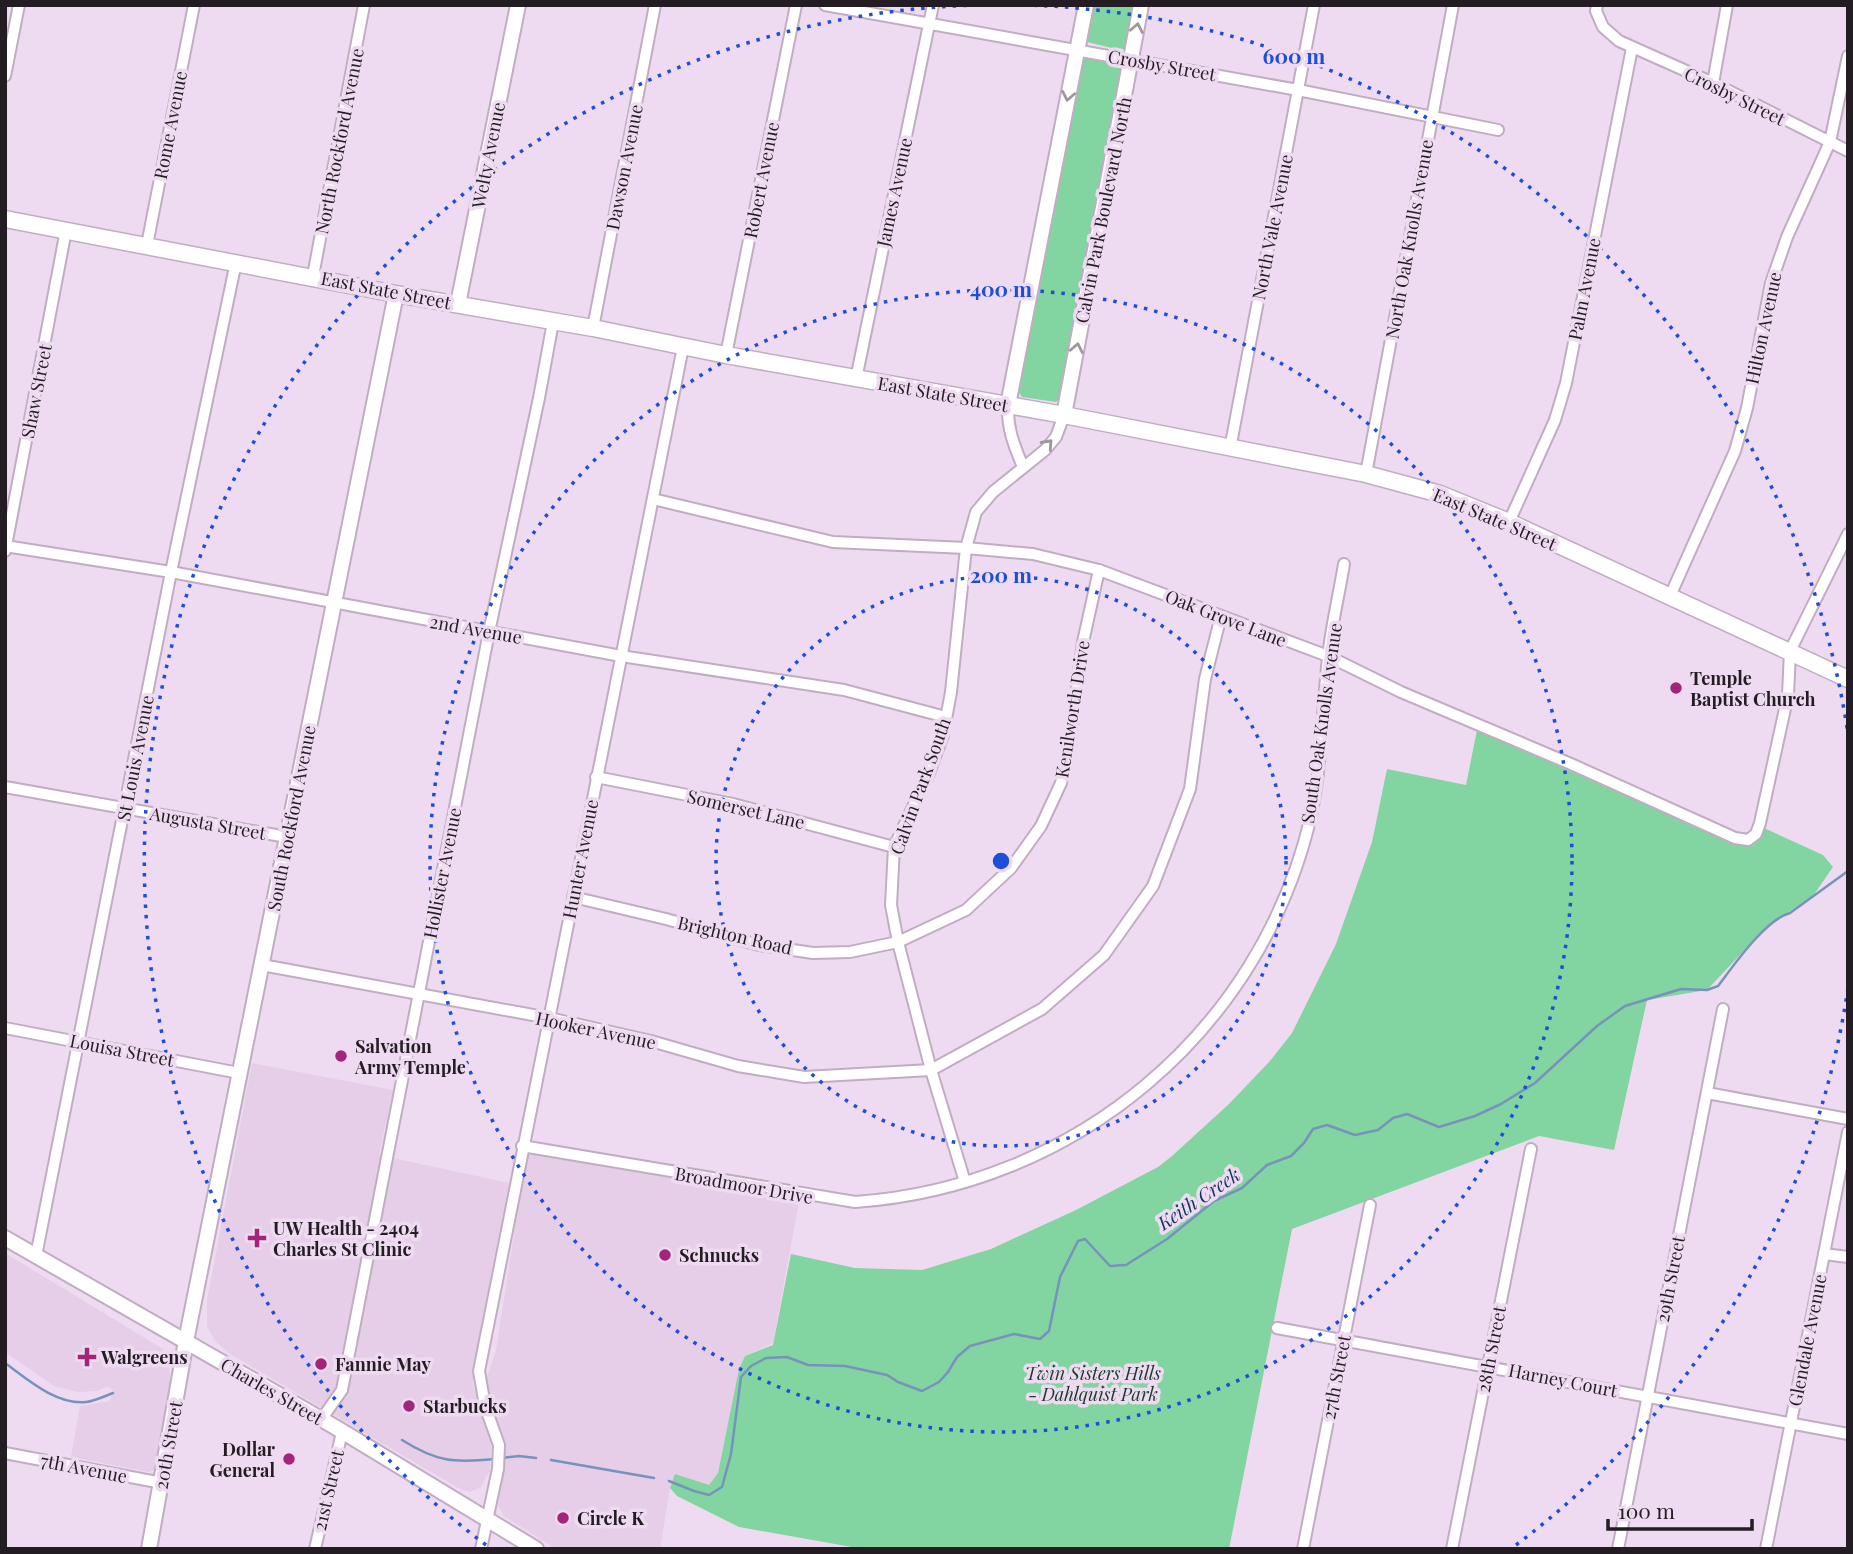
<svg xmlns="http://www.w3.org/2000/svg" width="1853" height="1554" font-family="'Playfair Display',serif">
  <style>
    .built { fill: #e6cde8 }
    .green { fill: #82d4a1 }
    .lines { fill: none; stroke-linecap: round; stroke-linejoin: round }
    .stream { stroke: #7793bb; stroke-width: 2.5 }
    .street-casing { stroke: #c0adc2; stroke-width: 14 }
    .secondary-casing { stroke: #c0adc2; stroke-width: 18 }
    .primary-casing { stroke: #c0adc2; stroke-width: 19 }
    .street { stroke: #fff; stroke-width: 10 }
    .secondary { stroke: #fff; stroke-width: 14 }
    .primary { stroke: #fff; stroke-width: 16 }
    .oneway { stroke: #9c999c }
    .ring { fill: none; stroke: #1d4ed8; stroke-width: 3.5; stroke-dasharray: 3.5 7 }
    .poi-dot { fill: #a22579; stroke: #efdbf1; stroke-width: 2.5 }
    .labels { text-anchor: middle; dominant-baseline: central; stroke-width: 7; stroke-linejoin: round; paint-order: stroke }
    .street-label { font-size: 18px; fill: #231c23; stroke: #efdbf1 }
    .poi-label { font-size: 18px; font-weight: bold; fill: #231c23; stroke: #efdbf1; text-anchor: start }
    .park-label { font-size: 18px; font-style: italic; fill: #183c27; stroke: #efdbf1 }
    .water-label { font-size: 19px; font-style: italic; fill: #10355e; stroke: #efdbf1 }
    .centre { fill: #1d4ed8; stroke: #efdbf1; stroke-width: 3.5 }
    .ring-label { font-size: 21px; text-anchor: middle; font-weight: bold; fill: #1d4ed8; stroke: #efdbf1; stroke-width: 7; stroke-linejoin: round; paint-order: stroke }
  </style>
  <rect width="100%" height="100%" fill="#efdbf1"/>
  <g class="built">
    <polygon points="252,1063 393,1090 379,1155 509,1183 473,1367 473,1384 478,1406 491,1443 490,1471 480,1488 470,1492 460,1489 300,1395 230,1354 217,1343 207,1327 207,1300"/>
    <polygon points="534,1152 799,1202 773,1343 745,1356 739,1369 718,1473 709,1486 675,1474 670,1488 660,1549 556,1549 504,1516 498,1506 505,1450 486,1380 496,1350 526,1158"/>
    <polygon points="5,1253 163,1349 168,1360 171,1381 157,1469 149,1472 71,1457 80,1406 110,1401 113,1390 107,1386 98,1391 78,1392 54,1386 5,1352"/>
  </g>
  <g class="green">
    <polygon points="1091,5 1137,5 1127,49 1120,50 1087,42 1086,38"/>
    <polygon points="1086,58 1123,66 1061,397 1056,402 1022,397 1018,391 1082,60"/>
    <polygon points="1477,730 1737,844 1751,845 1764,828 1823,855 1833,867 1813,896 1766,927 1707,990 1647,1000 1614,1150 1539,1136 1292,1229 1229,1549 863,1549 739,1527 677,1496 670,1488 675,1474 709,1485 718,1473 739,1369 745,1356 773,1345 791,1254 855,1268 922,1270 991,1249 1076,1210 1158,1167 1172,1156 1229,1104 1270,1061 1292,1033 1336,944 1372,842 1387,769 1466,785"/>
  </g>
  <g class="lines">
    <g class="stream">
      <path d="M5,1363C27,1379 56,1405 86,1402C95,1401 105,1396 113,1393"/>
      <path d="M402,1440C437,1462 454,1463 494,1459"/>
      <polyline points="501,1458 519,1456 536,1458"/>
      <polyline points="551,1460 654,1478"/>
      <path d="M669,1481L694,1491L709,1495L722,1487L731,1454L741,1377L751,1366L766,1358L787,1357L808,1365L845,1366L887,1375L898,1382L922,1391L939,1382L948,1372L957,1357L970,1346L1014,1334L1040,1339L1049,1331L1060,1277L1078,1241L1085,1239L1110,1266L1126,1265L1167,1239L1214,1201L1242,1188L1267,1165L1291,1156L1304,1143L1313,1129L1327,1125L1355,1135L1378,1130L1393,1118L1407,1114L1439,1127L1475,1116L1501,1104L1535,1083L1597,1026L1625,1006L1681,989L1707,990L1718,986C1734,965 1765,920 1790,913L1848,871"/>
    </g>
    <defs>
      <g id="street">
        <polyline points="825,5 1298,90 1498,130"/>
        <polyline points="1597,5 1596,11 1603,27 1619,41 1713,83 1848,151"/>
        <polyline points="5,76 19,5"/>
        <polyline points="1713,83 1727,5"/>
        <polyline points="147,245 194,5"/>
        <polyline points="313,276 364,5"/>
        <polyline points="593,328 655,5"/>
        <polyline points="726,355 796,5"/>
        <polyline points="856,379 933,5"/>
        <path d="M1008,405C1007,429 1014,445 1023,467"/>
        <polyline points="1230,449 1314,5"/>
        <polyline points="1366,474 1453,5"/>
        <polyline points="653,499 833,542 966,548 1033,554 1099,570 1328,656 1401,692 1571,764 1735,838 1748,840 1756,834 1760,823 1788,695 1790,651 1848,534"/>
        <polyline points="1509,522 1555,420 1566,383 1632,48"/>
        <polyline points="5,546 171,572 621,656 844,690 946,717"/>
        <polyline points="5,551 66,230"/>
        <polyline points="1670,596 1735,451 1747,408 1771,283 1787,237 1830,142 1848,56"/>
        <polyline points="596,777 733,804 894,847"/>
        <polyline points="5,787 287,837"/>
        <polyline points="573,897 666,919 759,945 813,953 850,952 898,942 966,910 1011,868 1041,826 1061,783 1068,755 1083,642 1099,570"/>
        <polyline points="262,965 549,1018 651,1041 738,1066 804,1077 931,1070 1042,1009 1104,955 1153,886 1190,789 1205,679 1221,616"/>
        <polyline points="5,1028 239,1073"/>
        <polyline points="1707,1093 1848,1119"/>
        <path d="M522,1146L855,1202C1074,1187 1261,1032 1311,816C1322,764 1322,710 1328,658C1331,627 1339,595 1344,564"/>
        <polyline points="965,1182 931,1070 898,942 891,905 894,847 929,773 943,735 951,692 966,548 976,512 993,492 1045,450 1056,437 1064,415"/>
        <polyline points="1824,1254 1848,1257"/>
        <polyline points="36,1256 171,572 236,262"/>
        <polyline points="1277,1328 1848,1434"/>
        <polyline points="321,1420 342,1390 489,632 539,398 553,322"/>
        <polyline points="5,1453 162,1483"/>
        <polyline points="315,1549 342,1432"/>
        <polyline points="481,1549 498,1469 499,1445 485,1406 479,1371 683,347"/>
        <polyline points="1303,1549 1370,1205"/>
        <polyline points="1452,1549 1531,1149"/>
        <polyline points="1618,1549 1723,1009"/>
        <polyline points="1766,1549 1848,1132"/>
      </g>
      <g id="secondary">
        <polyline points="458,304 518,5"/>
        <polyline points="1008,405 1086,5"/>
        <polyline points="1064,415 1141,5"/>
        <polyline points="5,1238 335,1427 536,1549"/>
        <polyline points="149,1549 186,1341 396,294"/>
      </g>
      <polyline id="primary" points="5,219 396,294 593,328 726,355 1064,415 1366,474 1440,494 1509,522 1848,679"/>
    </defs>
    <use href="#street" class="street-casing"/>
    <use href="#secondary" class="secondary-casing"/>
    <use href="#primary" class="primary-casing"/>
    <use href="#street" class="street"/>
    <use href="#secondary" class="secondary"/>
    <use href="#primary" class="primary"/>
  </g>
  <defs><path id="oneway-chevron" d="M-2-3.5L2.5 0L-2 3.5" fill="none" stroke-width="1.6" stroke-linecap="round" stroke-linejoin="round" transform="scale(1.75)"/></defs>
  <g class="oneway">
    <use href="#oneway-chevron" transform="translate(1137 28) rotate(-79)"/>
    <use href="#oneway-chevron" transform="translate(1068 96) rotate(101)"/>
    <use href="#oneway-chevron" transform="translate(1077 348) rotate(-79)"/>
    <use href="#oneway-chevron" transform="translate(1048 444) rotate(-48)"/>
  </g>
  <g class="ring">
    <circle cx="1001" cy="861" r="285"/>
    <circle cx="1001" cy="861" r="571"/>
    <path d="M1848 988A856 856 0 0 1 1516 1545M486 1545A856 856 0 0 1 979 5M1023 5A856 856 0 0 1 1848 734"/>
  </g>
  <g class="poi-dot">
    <circle cx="1676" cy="688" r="7"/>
    <circle cx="341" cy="1056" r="7"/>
    <path d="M253.5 1227.5h7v7h7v7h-7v7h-7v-7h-7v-7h7z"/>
    <circle cx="665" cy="1255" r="7"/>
    <path d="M83.5 1346.5h7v7h7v7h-7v7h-7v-7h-7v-7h7z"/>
    <circle cx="321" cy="1364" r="7"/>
    <circle cx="409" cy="1406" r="7"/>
    <circle cx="289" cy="1459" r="7"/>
    <circle cx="563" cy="1518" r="7"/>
  </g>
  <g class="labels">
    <g class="street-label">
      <text transform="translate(1162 65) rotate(10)">Crosby Street</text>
      <text transform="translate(1735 96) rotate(26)">Crosby Street</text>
      <text transform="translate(170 125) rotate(-79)">Rome Avenue</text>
      <text transform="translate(339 141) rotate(-79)">North Rockford Avenue</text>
      <text transform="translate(488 155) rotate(-79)">Welty Avenue</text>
      <text transform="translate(624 167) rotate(-79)">Dawson Avenue</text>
      <text transform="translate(761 180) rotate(-79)">Robert Avenue</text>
      <text transform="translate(894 192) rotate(-78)">James Avenue</text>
      <text transform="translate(1103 210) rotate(-79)">Calvin Park Boulevard North</text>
      <text transform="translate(1272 227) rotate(-79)">North Vale Avenue</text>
      <text transform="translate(1409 239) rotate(-80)">North Oak Knolls Avenue</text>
      <text transform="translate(1584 289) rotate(-79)">Palm Avenue</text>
      <text transform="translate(386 290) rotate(11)">East State Street</text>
      <text transform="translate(1763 328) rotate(-78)">Hilton Avenue</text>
      <text transform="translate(36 391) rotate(-79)">Shaw Street</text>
      <text transform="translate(943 394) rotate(10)">East State Street</text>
      <text transform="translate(1495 519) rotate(23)">East State Street</text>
      <text transform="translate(1226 618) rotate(21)">Oak Grove Lane</text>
      <text transform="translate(476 629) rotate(10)">2nd Avenue</text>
      <text transform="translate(1072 709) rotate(-81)">Kenilworth Drive</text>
      <text transform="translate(1321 723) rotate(-82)">South Oak Knolls Avenue</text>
      <text transform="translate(135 758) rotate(-79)">St Louis Avenue</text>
      <text transform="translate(920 786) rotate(-70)">Calvin Park South</text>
      <text transform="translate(746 809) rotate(13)">Somerset Lane</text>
      <text transform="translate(291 818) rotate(-79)">South Rockford Avenue</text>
      <text transform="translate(208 823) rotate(10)">Augusta Street</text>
      <text transform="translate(580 859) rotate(-79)">Hunter Avenue</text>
      <text transform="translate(442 873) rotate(-79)">Hollister Avenue</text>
      <text transform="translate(735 935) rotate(13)">Brighton Road</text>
      <text transform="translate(596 1030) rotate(12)">Hooker Avenue</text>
      <text transform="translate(122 1050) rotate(11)">Louisa Street</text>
      <text transform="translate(744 1185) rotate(10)">Broadmoor Drive</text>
      <text transform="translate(1670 1279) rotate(-79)">29th Street</text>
      <text transform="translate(1807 1340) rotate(-79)">Glendale Avenue</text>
      <text transform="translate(1491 1349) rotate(-79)">28th Street</text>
      <text transform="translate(1336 1377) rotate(-79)">27th Street</text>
      <text transform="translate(1563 1380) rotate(11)">Harney Court</text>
      <text transform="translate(272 1391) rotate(30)">Charles Street</text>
      <text transform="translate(168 1445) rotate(-80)">20th Street</text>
      <text transform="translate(84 1468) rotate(11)">7th Avenue</text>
      <text transform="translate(328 1490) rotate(-77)">21st Street</text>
    </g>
    <g class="poi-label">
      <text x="1690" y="678">Temple<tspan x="1690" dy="21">Baptist Church</tspan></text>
      <text x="355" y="1046">Salvation<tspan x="355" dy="21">Army Temple</tspan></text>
      <text x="273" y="1228">UW Health - 2404<tspan x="273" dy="21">Charles St Clinic</tspan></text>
      <text x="679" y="1255">Schnucks</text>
      <text x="101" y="1357">Walgreens</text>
      <text x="335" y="1364">Fannie May</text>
      <text x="423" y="1406">Starbucks</text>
      <text x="275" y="1449" text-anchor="end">Dollar<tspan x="275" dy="21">General</tspan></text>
      <text x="577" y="1518">Circle K</text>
    </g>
    <g class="park-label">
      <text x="1093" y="1373">Twin Sisters Hills<tspan x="1093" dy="21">- Dahlquist Park</tspan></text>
    </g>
    <g class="water-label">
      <text transform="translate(1198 1198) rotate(-34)">Keith Creek</text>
    </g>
  </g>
  <circle cx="1001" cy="861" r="10" class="centre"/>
  <g class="ring-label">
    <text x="1294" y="64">600 m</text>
    <text x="1001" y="297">400 m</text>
    <text x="1001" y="583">200 m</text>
  </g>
  <rect width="1853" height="1554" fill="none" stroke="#231c23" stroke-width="14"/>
  <path d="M1608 1519v10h144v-10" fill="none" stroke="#231c23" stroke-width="3.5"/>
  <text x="1618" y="1519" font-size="21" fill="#231c23" stroke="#efdbf1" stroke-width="5" paint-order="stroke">100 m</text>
</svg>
